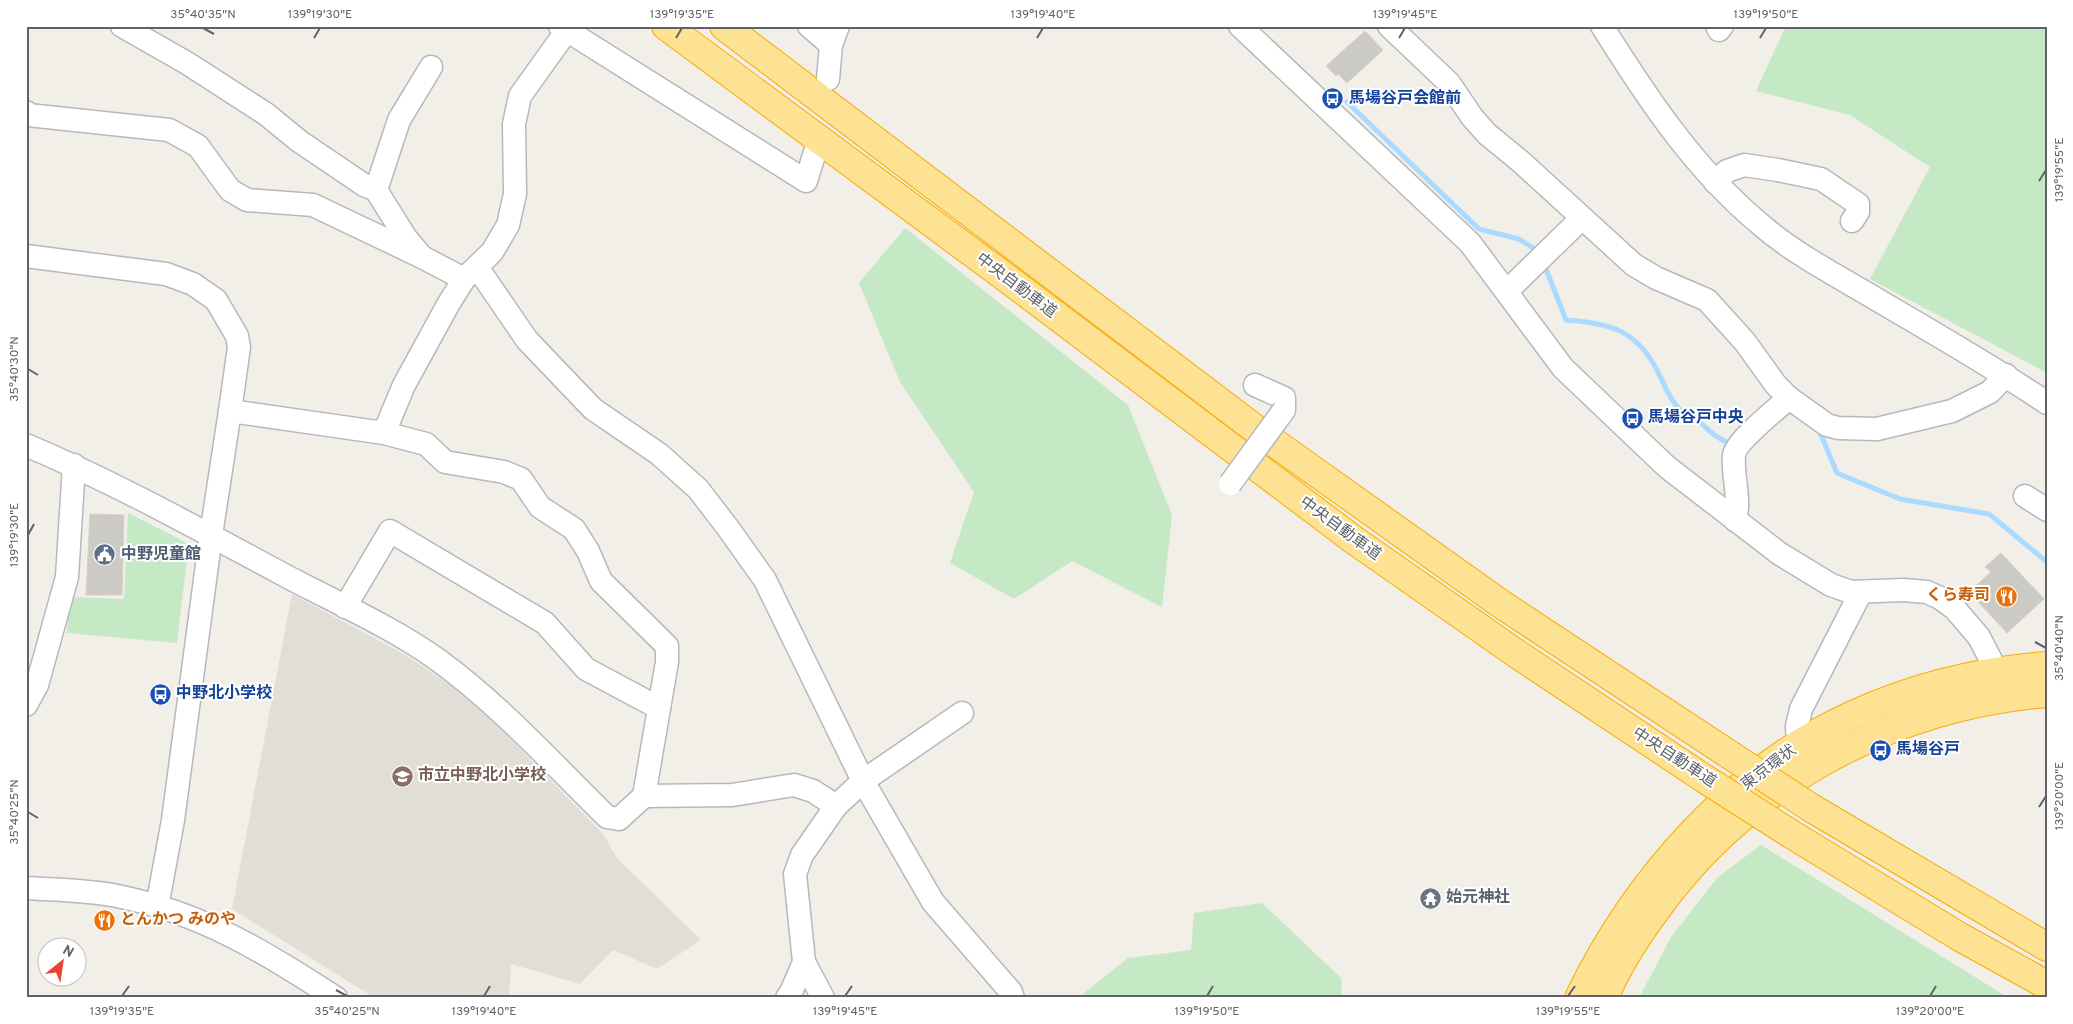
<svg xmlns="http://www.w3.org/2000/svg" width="2073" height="1024" font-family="Overpass,'Noto Sans JP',sans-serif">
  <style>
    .education { fill: #e1ded6 }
    .green { fill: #c5e8c5 }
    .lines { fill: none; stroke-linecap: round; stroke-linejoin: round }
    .stream { stroke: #aadaff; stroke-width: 5 }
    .building { fill: #cccac5; stroke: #d6d1c6 }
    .minor-casing { stroke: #b5b8bc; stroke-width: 25 }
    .highway-casing { stroke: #f9ab00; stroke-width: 30 }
    .minor { stroke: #fff; stroke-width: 22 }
    .highway { stroke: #fde293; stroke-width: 28 }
    .minor-bridge-casing { stroke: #b5b8bc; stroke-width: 25; stroke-linecap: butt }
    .highway-bridge-casing { stroke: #f9ab00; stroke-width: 30; stroke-linecap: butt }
    .minor-bridge { stroke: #fff; stroke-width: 22 }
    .highway-bridge { stroke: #fde293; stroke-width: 28 }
    .ticks { fill: none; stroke: #5f6368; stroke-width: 2 }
    .labels { text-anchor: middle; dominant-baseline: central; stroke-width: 4; stroke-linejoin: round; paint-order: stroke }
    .transit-label { font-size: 16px; font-weight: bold; fill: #164399; stroke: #fff; text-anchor: start }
    .street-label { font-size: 16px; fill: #5f6368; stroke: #fff }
    .service-label { font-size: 16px; font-weight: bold; fill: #4e5e75; stroke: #fff; text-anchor: start }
    .food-label { font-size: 16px; font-weight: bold; fill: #c56008; stroke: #fff; text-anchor: end }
    .education-label { font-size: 16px; font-weight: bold; fill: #785e54; stroke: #fff; text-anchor: start }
    .worship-label { font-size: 16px; font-weight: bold; fill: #5b616d; stroke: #fff; text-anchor: start }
    .neatline { fill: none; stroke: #5f6368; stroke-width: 2 }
    .ticks-label { font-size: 12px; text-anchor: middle; fill: #5f6368 }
  </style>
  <rect width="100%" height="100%" fill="#f1efe8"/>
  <polygon class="education" points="292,594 407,656 447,683 490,718 603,834 617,858 701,940 657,969 613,950 580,984 511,964 509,998 375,998 232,909"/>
  <g class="green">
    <polygon points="1786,26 2047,26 2047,373 1870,279 1930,167 1850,115 1756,91"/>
    <polygon points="905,228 1128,405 1172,515 1162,607 1072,561 1014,599 950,563 974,492 900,382 859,283"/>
    <polygon points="128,513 185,542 188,551 177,643 67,633 69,597 124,599"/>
    <polygon points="1761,845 2009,998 1639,998 1671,937 1718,877"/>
    <polygon points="1262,903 1341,978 1342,998 1078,998 1128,958 1191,950 1194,913"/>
  </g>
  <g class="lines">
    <g class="stream">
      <polyline points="1347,102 1479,229 1519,239 1538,251"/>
      <path d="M1544,264L1566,320C1610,323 1637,330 1658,372C1664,384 1669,398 1679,409C1684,415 1695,418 1701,423C1712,433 1715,437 1729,443L1732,440"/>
      <polyline points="1819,430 1837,473 1900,499 1989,514 2047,562"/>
    </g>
  </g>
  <g class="building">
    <polygon points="1365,31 1383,50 1347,83 1338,74 1336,76 1326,66"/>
    <polygon points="90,514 124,515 122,595 86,595"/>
    <polygon points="2001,553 2044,599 2007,633 1969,592 1991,572 1985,567"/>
  </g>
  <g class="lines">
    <defs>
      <g id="minor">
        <polyline points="122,26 187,63 266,114 299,141 364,185 376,190 406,238 422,257 464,279"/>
        <polyline points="560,26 806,181 815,152"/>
        <polyline points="809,26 831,45"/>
        <polyline points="1240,26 1470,243 1563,368 1667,467 1780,554 1831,585 1851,592 1903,590 1927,592 1940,598 1955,609 1979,637 1997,672 2000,688"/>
        <polyline points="1389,26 1449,83 1472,117 1487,134 1520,161 1634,265 1656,278 1707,300 1745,342 1776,385 1789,398 1827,425 1838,428 1877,429 1952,411 1990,392 2006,375"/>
        <path d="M1602,26C1647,98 1695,170 1760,224C1793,253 1834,274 1871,296C1930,331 1990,365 2047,403"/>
        <polyline points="1717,26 1719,30 1722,26"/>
        <polyline points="828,79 831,45 838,26"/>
        <polyline points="26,112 28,115 169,130 198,146 230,190 247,200 313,205 422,257"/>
        <polyline points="1715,182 1727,171 1744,165 1778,170 1821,179 1858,204 1858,212 1852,221"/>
        <polyline points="376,190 399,120 431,67"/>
        <polyline points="26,256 166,274 193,284 216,300 237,336 239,347 230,411 211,535 173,820 157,907"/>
        <polyline points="477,267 527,340 593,409 659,454 698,489 728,528 765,580 863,781 933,902 1011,992 1013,998"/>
        <polyline points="1507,291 1582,218"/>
        <polyline points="1255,385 1284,398 1284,410"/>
        <polyline points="230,411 384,433 404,385 449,303 464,279 492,252 508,225 515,194 514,124 520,96 570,26"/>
        <path d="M26,445C116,483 200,530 286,576C337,603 392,627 438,660C500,705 553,764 607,817L619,819L644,796L667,662V646L601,581L588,551L574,529L540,507L521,479L504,472L445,462L426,444L384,433"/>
        <polyline points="2025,496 2047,510"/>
        <path d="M1735,520C1741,498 1732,478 1734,455C1736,441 1777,409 1789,398"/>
        <polyline points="345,607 390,531 545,623 586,669 659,708"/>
        <polyline points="26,705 37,685 67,577 74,465"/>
        <polyline points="1798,745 1797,726 1801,709 1861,592"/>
        <polyline points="644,796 732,795 794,785 813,791 836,806"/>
        <path d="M26,888C56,890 88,890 117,896C203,913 264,952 336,998"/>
        <polyline points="804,962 823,998"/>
        <polyline points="787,998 792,990 804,962 795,874 802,855 836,806 863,781 962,713"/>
      </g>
      <g id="highway">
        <polyline points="666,26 997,271 1354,540 1517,654 1705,779"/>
        <polyline points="724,26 1258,431 1501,604 1730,755"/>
        <polyline points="1813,809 2047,947"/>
        <polyline points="1791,834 1960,937 2047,985"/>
        <path d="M1579,998C1635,881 1734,769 1853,715C1914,687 1981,671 2047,666"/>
        <path d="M1604,998C1617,966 1636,937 1656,910C1746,784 1892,706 2047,693"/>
      </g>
    </defs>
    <use href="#minor" class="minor-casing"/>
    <use href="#highway" class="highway-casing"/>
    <use href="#minor" class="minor"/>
    <use href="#highway" class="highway"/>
    <defs>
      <polyline id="minor-bridge" points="1230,484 1284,410"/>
      <g id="highway-bridge">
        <polyline points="1730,755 1813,809"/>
        <polyline points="1705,779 1791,834"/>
      </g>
    </defs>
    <use href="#minor-bridge" class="minor-bridge-casing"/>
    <use href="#highway-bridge" class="highway-bridge-casing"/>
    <use href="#minor-bridge" class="minor-bridge"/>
    <use href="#highway-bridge" class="highway-bridge"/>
  </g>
  <path class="ticks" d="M203,28L214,34M314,38L320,28M676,38L682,28M1037,38L1043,28M1399,38L1405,28M1760,38L1766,28M2039,181L2046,170M28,369L38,375M28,535L34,524M2035,642L2046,648M2039,807L2046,796M28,812L38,818M336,990L347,996M122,996L129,986M484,996L490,986M845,996L852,986M1207,996L1213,986M1568,996L1575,986M1930,996L1936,986"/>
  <defs>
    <symbol id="bus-disc" viewBox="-11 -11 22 22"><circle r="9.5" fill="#1a4fb4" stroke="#fff"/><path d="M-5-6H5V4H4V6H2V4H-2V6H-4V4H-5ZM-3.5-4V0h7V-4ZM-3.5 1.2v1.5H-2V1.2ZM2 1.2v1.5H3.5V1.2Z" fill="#fff"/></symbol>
    <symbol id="civic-disc" viewBox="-11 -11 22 22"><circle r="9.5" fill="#5c6f8a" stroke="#fff"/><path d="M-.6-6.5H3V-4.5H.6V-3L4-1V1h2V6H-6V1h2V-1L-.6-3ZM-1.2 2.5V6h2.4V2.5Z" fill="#fff"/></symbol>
    <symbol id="restaurant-disc" viewBox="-11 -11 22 22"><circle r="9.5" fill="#e8710a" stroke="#fff"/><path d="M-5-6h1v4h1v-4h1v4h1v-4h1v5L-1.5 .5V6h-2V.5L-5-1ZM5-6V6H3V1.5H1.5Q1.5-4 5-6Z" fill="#fff"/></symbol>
    <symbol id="school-disc" viewBox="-11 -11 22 22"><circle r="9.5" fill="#8d6e63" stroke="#fff"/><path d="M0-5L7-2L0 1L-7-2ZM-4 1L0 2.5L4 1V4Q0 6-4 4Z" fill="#fff"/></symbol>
    <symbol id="temple-disc" viewBox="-11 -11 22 22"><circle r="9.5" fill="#6b7280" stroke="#fff"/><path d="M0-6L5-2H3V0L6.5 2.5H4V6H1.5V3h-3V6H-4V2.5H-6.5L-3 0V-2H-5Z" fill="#fff"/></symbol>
  </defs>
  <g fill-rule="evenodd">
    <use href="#bus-disc" x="1320" y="86" width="25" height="25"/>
    <use href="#bus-disc" x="1620" y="406" width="25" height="25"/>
    <use href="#civic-disc" x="92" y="542" width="25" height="25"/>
    <use href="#restaurant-disc" x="1994" y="584" width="25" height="25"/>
    <use href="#bus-disc" x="148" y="682" width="25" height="25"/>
    <use href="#bus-disc" x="1868" y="738" width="25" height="25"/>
    <use href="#school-disc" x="390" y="764" width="25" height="25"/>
    <use href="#temple-disc" x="1418" y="886" width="25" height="25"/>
    <use href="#restaurant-disc" x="92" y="908" width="25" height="25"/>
  </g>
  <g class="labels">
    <g class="transit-label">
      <text x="1349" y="99">馬場谷戸会館前</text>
      <text x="1648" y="418">馬場谷戸中央</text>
      <text x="176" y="694">中野北小学校</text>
      <text x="1896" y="750">馬場谷戸</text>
    </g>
    <g class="street-label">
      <text transform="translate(1016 286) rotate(37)">中央自動車道</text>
      <text transform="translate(1340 529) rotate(36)">中央自動車道</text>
      <text transform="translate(1674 758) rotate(33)">中央自動車道</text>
      <text transform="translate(1769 768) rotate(-37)">東京環状</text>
    </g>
    <g class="service-label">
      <text x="121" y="555">中野児童館</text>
    </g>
    <g class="food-label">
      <text x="1990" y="596">くら寿司</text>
      <text x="120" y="920" text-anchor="start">とんかつ みのや</text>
    </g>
    <g class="education-label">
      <text x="418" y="776">市立中野北小学校</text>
    </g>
    <g class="worship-label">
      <text x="1446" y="898">始元神社</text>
    </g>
  </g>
  <rect width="2073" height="1024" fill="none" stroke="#ffffff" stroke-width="55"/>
  <g transform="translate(62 962) rotate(30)"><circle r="24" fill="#ffffff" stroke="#bfc1c3"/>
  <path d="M0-4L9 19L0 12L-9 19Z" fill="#ea4335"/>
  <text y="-8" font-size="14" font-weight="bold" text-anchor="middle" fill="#5f6368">N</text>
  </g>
  <rect x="28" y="28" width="2018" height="968" class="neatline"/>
  <g class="ticks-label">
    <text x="203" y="18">35°40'35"N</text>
    <text x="320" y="18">139°19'30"E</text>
    <text x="682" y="18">139°19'35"E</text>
    <text x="1043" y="18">139°19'40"E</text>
    <text x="1405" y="18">139°19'45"E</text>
    <text x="1766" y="18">139°19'50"E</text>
    <text transform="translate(2059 170) rotate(-90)" y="4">139°19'55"E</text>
    <text transform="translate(14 369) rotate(-90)" y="4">35°40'30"N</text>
    <text transform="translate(14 535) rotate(-90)" y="4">139°19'30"E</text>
    <text transform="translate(2059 648) rotate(-90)" y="4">35°40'40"N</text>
    <text transform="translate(2059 796) rotate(-90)" y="4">139°20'00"E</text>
    <text transform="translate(14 812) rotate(-90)" y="4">35°40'25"N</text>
    <text x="122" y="1015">139°19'35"E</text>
    <text x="347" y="1015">35°40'25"N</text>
    <text x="484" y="1015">139°19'40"E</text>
    <text x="845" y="1015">139°19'45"E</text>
    <text x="1207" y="1015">139°19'50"E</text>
    <text x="1568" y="1015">139°19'55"E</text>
    <text x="1930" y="1015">139°20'00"E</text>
  </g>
</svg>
